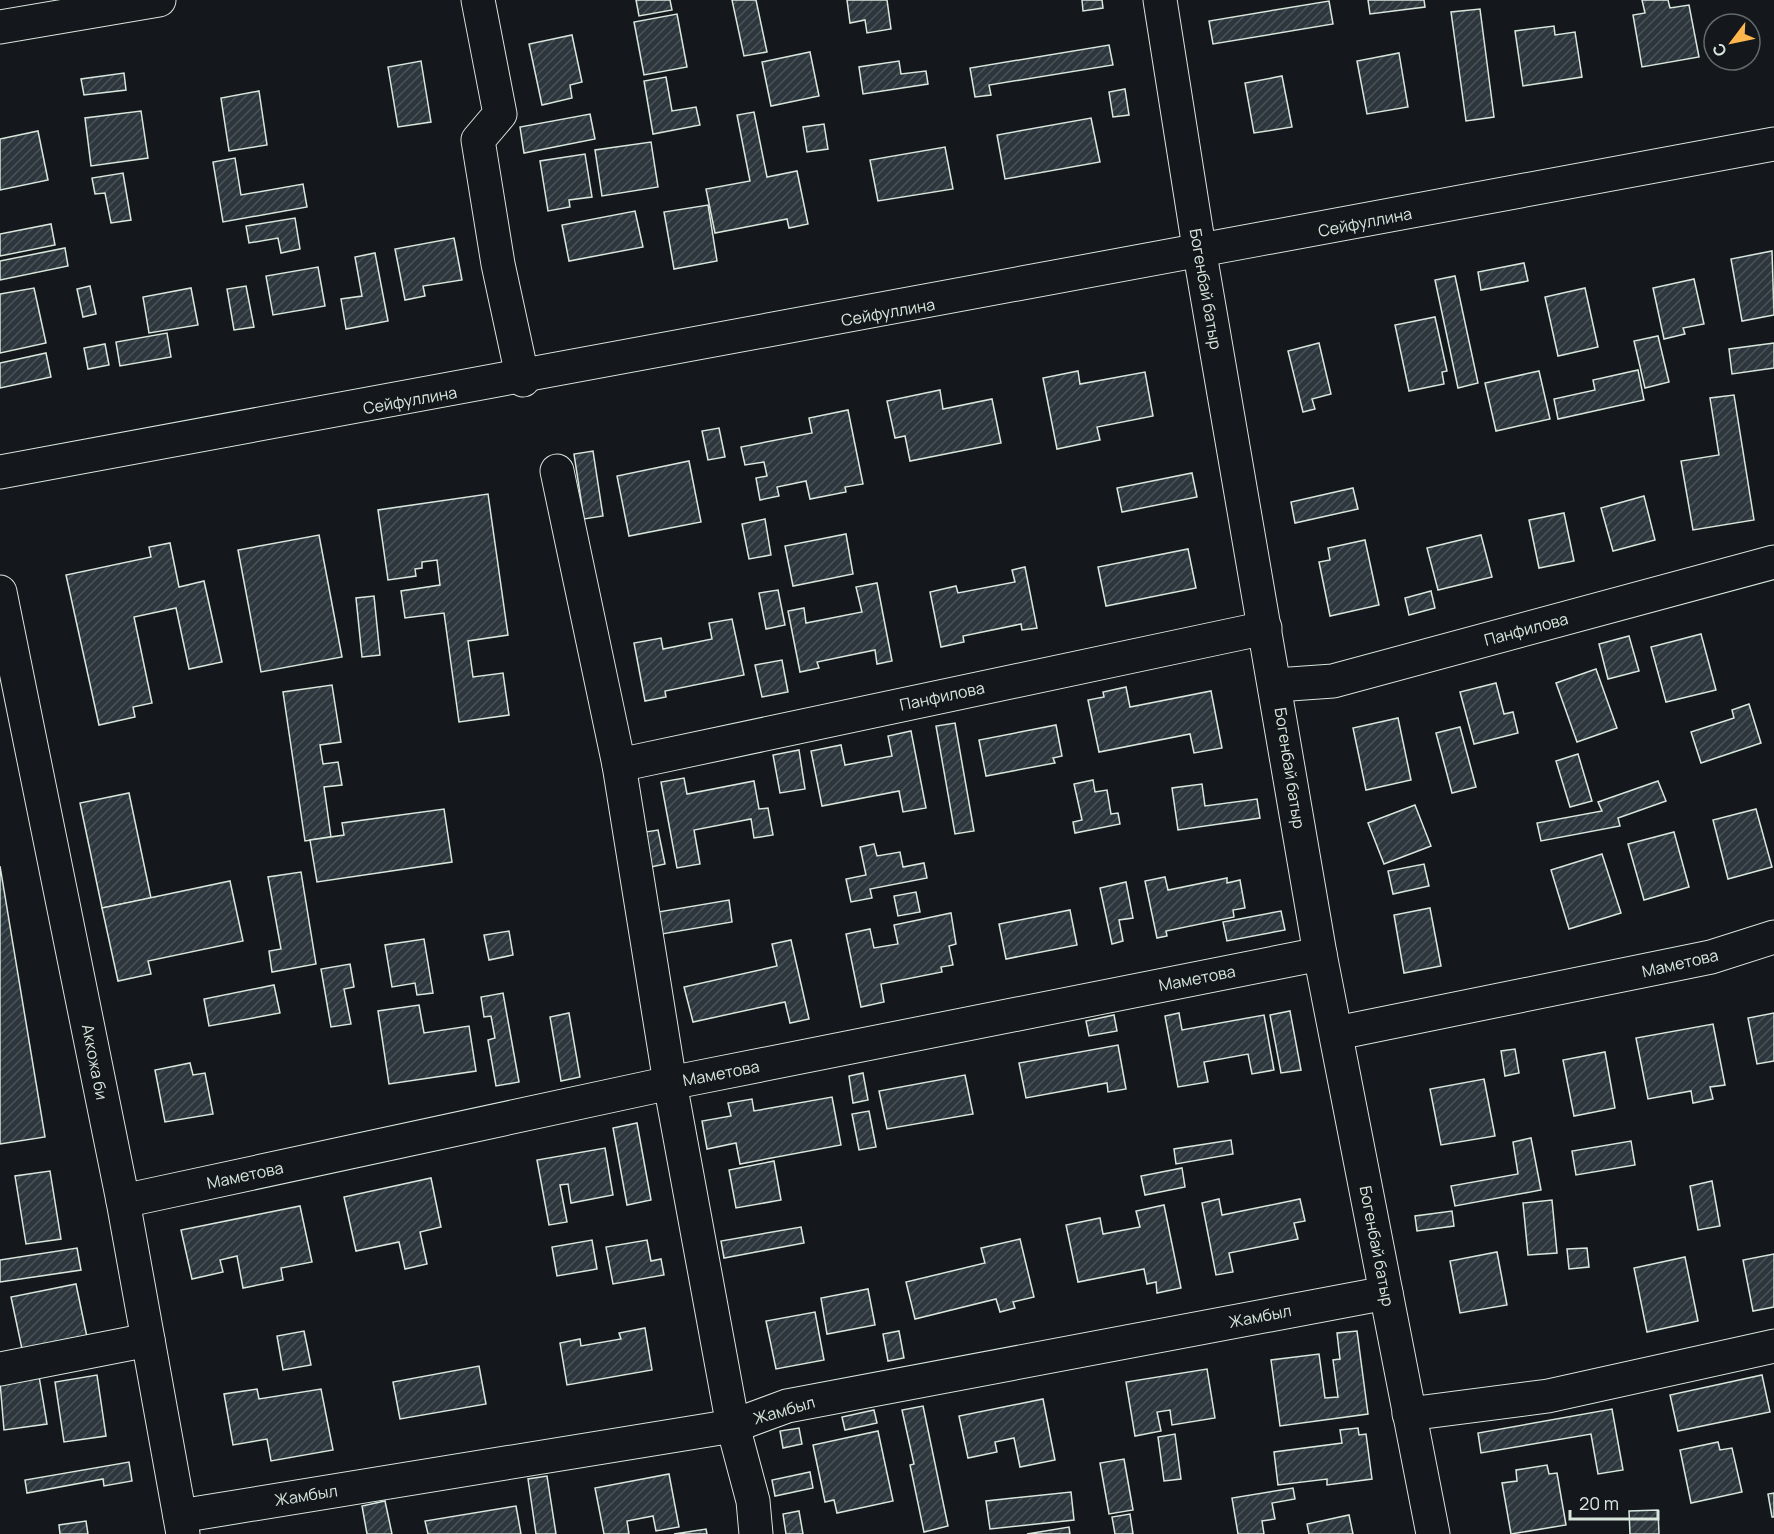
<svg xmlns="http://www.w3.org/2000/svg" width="1774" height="1534" font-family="Manrope,sans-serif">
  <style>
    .building { fill: url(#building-hatch); stroke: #d8e6dc; stroke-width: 1.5 }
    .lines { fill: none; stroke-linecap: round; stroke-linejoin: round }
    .minor-casing { stroke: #d8e6dc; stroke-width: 35 }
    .major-casing { stroke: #d8e6dc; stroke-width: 35 }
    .minor { stroke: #14181c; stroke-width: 33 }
    .major { stroke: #14181c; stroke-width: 33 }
    .labels { text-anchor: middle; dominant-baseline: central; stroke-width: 4.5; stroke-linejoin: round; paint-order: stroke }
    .street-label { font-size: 16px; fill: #d8e6dc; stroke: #14181c }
  </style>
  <defs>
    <pattern id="building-hatch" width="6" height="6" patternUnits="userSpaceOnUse" patternTransform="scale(1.5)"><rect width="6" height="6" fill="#2c363c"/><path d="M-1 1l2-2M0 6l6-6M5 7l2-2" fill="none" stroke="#4a5358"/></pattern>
  </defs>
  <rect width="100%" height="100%" fill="#14181c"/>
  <g class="building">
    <polygon points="636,0 670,0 672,10 639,16"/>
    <polygon points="732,0 756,0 767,52 744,56"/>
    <polygon points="847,0 887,0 891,29 867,33 865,20 850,23"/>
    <polygon points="1082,0 1102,0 1103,8 1083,11"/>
    <polygon points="1368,0 1424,0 1425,7 1370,14"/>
    <polygon points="1642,0 1668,0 1670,8 1689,5 1699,57 1642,67 1633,15 1645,13"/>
    <polygon points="1329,1 1333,24 1213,44 1209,21"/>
    <polygon points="1480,9 1494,117 1466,121 1451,12"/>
    <polygon points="677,14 687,67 644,75 634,22"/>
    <polygon points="1554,26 1555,35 1575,32 1582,77 1523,86 1515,31"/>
    <polygon points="572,35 582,82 570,85 572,98 542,105 529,44"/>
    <polygon points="1109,45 1113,65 989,85 991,95 975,97 970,68"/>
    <polygon points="810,52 819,96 771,106 762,62"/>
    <polygon points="1399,53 1408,107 1367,114 1357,61"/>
    <polygon points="421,61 431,122 398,127 388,67"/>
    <polygon points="899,61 901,74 926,71 928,84 863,94 859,67"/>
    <polygon points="124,73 126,90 84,95 81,79"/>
    <polygon points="1282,76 1292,127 1254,133 1245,83"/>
    <polygon points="666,77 672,111 696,107 700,125 653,134 644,81"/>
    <polygon points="1125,89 1129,115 1113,117 1109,92"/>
    <polygon points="259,91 267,145 229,151 221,98"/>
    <polygon points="141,111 148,158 91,166 85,118"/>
    <polygon points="754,112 767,177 797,171 808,224 789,228 787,219 715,233 706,189 750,181 737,115"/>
    <polygon points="590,114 595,139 524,153 520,127"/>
    <polygon points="1091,118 1100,162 1005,179 997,135"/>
    <polygon points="824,124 828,149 807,152 803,127"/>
    <polygon points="38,131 48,180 0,190 0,139"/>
    <polygon points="651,142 658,187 602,196 595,150"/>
    <polygon points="945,147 953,189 878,201 870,160"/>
    <polygon points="585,154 592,197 569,200 570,207 548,211 540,161"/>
    <polygon points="235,158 241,195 303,184 307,207 223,222 213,162"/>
    <polygon points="123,173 131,220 111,223 105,193 95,194 92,178"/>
    <polygon points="708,205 717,261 674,269 664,212"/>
    <polygon points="635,211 643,247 569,261 562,225"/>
    <polygon points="295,218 300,249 281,253 278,238 249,243 246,226"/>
    <polygon points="51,224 55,245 0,256 0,234"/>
    <polygon points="454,238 462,280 423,286 425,296 405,300 395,249"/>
    <polygon points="65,248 68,266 0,280 0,261"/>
    <polygon points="1772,251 1774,315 1742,321 1731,259"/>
    <polygon points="375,253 388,321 346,329 341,299 362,296 355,257"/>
    <polygon points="1524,263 1528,281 1481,290 1478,272"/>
    <polygon points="318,267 325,306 273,315 266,276"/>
    <polygon points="1455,276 1478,383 1458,388 1435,280"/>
    <polygon points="1694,279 1704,324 1683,328 1685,334 1664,339 1653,288"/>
    <polygon points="90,286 96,314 83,317 77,289"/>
    <polygon points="246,286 254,327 234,330 227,289"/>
    <polygon points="34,288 46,343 0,353 0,294"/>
    <polygon points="191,288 198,325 149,333 143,297"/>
    <polygon points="1585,288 1598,347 1558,356 1545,297"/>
    <polygon points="1435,317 1447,371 1442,372 1444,384 1409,391 1395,325"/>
    <polygon points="167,333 171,357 120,366 116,342"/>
    <polygon points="1658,336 1669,382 1645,388 1634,341"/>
    <polygon points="1319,343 1331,394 1312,399 1315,409 1303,412 1288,351"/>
    <polygon points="1774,343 1774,368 1732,374 1729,349"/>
    <polygon points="105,344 109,365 88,369 84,348"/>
    <polygon points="46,353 51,377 0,388 0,363"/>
    <polygon points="1638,370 1644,400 1558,419 1554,399 1595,390 1593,380"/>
    <polygon points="1078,371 1080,384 1145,372 1153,416 1097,427 1100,440 1057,449 1043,378"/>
    <polygon points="1539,371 1550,419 1496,431 1485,383"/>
    <polygon points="940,390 943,409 992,399 1001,443 910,461 905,436 895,438 887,401"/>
    <polygon points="1734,395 1754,520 1693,530 1681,461 1719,455 1710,398"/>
    <polygon points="848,410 863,484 845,487 846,492 810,499 806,481 777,487 779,496 760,500 756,478 767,476 764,462 745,465 741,447 812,433 809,418"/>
    <polygon points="719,428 725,457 708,460 702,431"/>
    <polygon points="593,451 603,516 584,519 574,454"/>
    <polygon points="689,461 701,522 629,536 617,476"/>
    <polygon points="1192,473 1197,497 1122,512 1117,488"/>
    <polygon points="1353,488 1358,509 1295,523 1291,502"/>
    <polygon points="488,494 508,635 468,641 473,677 503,673 509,715 459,722 444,613 405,618 401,591 440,585 437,560 422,562 422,568 415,569 416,576 388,580 378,510"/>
    <polygon points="1644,496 1655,540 1613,551 1601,508"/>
    <polygon points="1564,513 1574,561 1539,568 1529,520"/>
    <polygon points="765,519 771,555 749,559 742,524"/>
    <polygon points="846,534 853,574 793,586 785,546"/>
    <polygon points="319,535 342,657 261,672 238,550"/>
    <polygon points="1481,535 1492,577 1438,590 1427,548"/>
    <polygon points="1365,540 1379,605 1330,616 1319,562 1330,560 1328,548"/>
    <polygon points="170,543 179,587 204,581 222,662 189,669 176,608 134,617 152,703 133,707 135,717 99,725 66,575 151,557 149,547"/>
    <polygon points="1188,549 1196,588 1106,606 1098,567"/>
    <polygon points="1025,567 1037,628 1022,630 1021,624 963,636 964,642 941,647 930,592 956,586 958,593 1015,582 1012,570"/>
    <polygon points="877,583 892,661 877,664 875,650 817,662 819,668 800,672 788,611 804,608 806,623 862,612 856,587"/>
    <polygon points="778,590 785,625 766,629 759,593"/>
    <polygon points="1431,591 1435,608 1409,615 1405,598"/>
    <polygon points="374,596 380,655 362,657 356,598"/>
    <polygon points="732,619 744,675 665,691 666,697 645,701 634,643 661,638 663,649 712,639 709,623"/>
    <polygon points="1701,634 1716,690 1666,702 1651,647"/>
    <polygon points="1629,636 1639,671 1608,679 1599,644"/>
    <polygon points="782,660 788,692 762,697 755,665"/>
    <polygon points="1596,669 1617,728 1577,742 1556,683"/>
    <polygon points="1496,683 1504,714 1513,712 1518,733 1474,744 1460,692"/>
    <polygon points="332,685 341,742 320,745 323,764 338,762 342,785 324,787 331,837 305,841 283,692"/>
    <polygon points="1126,687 1130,707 1211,691 1222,748 1194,753 1190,734 1099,752 1088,700 1104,697 1103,692"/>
    <polygon points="1749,704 1761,743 1701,763 1691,732 1734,718 1732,710"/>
    <polygon points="1398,718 1411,780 1366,790 1353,728"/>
    <polygon points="955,723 974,831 955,834 936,726"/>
    <polygon points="1056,725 1062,756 1053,758 1055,763 986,776 979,740"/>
    <polygon points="1460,727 1476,787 1452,793 1436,733"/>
    <polygon points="911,731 926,808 903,812 899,791 822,806 811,751 841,745 845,765 892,756 888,736"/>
    <polygon points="799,750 805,789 780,793 773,755"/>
    <polygon points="1578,754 1592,801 1570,807 1556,761"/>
    <polygon points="684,778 687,794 754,781 759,809 768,808 773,835 754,838 751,819 694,830 700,864 677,868 661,782"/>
    <polygon points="1093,780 1095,792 1107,790 1111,814 1118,813 1120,824 1075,833 1073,822 1082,820 1074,784"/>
    <polygon points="1658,781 1666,801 1618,818 1620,826 1541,841 1537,823 1602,811 1598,802"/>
    <polygon points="1202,784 1205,806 1257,799 1260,818 1178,830 1172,788"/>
    <polygon points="129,793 151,898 102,908 80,803"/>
    <polygon points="1415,805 1431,846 1384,864 1368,823"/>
    <polygon points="444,809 452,862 317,882 310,840 344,835 342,823"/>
    <polygon points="1756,809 1772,867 1728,879 1713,820"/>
    <polygon points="658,830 665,864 646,868 639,833"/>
    <polygon points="1674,832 1689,887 1644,900 1628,844"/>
    <polygon points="874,844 877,856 900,852 903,867 924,863 927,878 870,889 872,898 851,902 846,879 866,875 860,847"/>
    <polygon points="1602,854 1621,913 1569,929 1551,870"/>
    <polygon points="1424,864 1429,886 1393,894 1388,871"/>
    <polygon points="0,866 45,1137 0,1144"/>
    <polygon points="301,872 316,964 272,972 269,951 281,949 268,877"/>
    <polygon points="1165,877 1168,890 1227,878 1227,883 1240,880 1245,908 1233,910 1234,917 1166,931 1167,936 1157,938 1145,881"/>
    <polygon points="230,881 243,941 148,961 151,974 118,981 102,908"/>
    <polygon points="1126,882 1133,918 1119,920 1123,941 1112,944 1100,888"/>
    <polygon points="916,892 920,912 898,916 894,896"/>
    <polygon points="729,900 732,922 662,934 658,912"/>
    <polygon points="1430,908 1441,966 1404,973 1394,915"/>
    <polygon points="1070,910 1077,945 1006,959 999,924"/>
    <polygon points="1281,911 1285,930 1227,941 1223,922"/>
    <polygon points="951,913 956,944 949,946 953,965 941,967 942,972 881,984 884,1002 861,1007 846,934 870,929 874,948 898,944 894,925"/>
    <polygon points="509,931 513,955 489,960 484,935"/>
    <polygon points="424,939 433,993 417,995 415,983 392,987 385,945"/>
    <polygon points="791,940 809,1019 790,1023 785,1002 693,1022 684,987 777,966 772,944"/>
    <polygon points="350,964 354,987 344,989 351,1024 331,1027 321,969"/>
    <polygon points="274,985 280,1013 209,1026 204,999"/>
    <polygon points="503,993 519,1082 496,1086 488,1040 495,1038 491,1016 484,1017 481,997"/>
    <polygon points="419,1005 424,1033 469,1026 476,1071 389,1084 378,1011"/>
    <polygon points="1290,1011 1301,1070 1281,1073 1270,1015"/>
    <polygon points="569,1013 580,1077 561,1081 550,1017"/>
    <polygon points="1179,1013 1182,1030 1264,1015 1274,1070 1252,1074 1248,1054 1204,1062 1208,1082 1178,1087 1165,1016"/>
    <polygon points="1774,1013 1774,1061 1757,1064 1748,1018"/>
    <polygon points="1114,1015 1117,1031 1089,1036 1086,1021"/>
    <polygon points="1713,1024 1725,1085 1710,1087 1713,1099 1693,1103 1691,1091 1648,1099 1636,1038"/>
    <polygon points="1118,1045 1126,1089 1108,1092 1107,1083 1026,1098 1019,1063"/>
    <polygon points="1515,1049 1519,1073 1505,1076 1501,1051"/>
    <polygon points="1605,1052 1615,1108 1574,1116 1563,1060"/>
    <polygon points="190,1063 193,1075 205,1073 213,1114 165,1122 155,1070"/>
    <polygon points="863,1073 868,1100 853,1103 849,1076"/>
    <polygon points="965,1075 973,1114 887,1129 879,1091"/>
    <polygon points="1484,1079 1495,1136 1441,1145 1430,1089"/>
    <polygon points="832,1097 841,1145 740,1164 736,1143 707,1149 702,1121 731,1116 728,1103 752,1099 754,1111"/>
    <polygon points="869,1111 876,1147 859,1150 852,1114"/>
    <polygon points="637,1123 651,1200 627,1205 613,1128"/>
    <polygon points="1531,1138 1541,1190 1455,1206 1451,1186 1518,1174 1513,1142"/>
    <polygon points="1231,1140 1233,1154 1176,1164 1174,1149"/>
    <polygon points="1631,1141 1635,1165 1576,1175 1572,1151"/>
    <polygon points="605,1148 613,1195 571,1203 568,1184 560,1185 567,1222 549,1225 537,1160"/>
    <polygon points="774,1161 781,1200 736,1208 729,1170"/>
    <polygon points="1182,1168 1185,1187 1145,1195 1141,1176"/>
    <polygon points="50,1171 61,1239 26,1244 15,1176"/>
    <polygon points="431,1178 441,1227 420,1232 427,1264 405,1269 399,1242 356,1251 344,1197"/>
    <polygon points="1712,1181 1720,1226 1698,1230 1690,1186"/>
    <polygon points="1219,1199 1222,1215 1300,1199 1305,1221 1294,1223 1298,1239 1229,1253 1233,1272 1216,1275 1202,1203"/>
    <polygon points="1552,1200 1557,1253 1528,1255 1523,1203"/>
    <polygon points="1164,1205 1181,1288 1157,1293 1156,1282 1147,1284 1144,1269 1078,1282 1066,1225 1100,1218 1103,1234 1140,1227 1136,1211"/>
    <polygon points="300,1206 312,1262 281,1268 283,1280 243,1288 237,1256 220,1260 223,1272 192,1279 181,1230"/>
    <polygon points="1452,1211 1454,1226 1417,1231 1415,1216"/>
    <polygon points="801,1227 804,1243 724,1258 721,1241"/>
    <polygon points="1020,1239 1034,1297 1013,1302 1015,1308 1000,1312 996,1299 915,1319 906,1282 985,1263 981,1248"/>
    <polygon points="592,1240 597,1269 557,1276 552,1247"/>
    <polygon points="647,1240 651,1261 661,1259 664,1275 613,1284 606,1247"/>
    <polygon points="77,1248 81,1270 0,1282 0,1260"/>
    <polygon points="1587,1248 1589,1267 1569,1269 1567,1249"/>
    <polygon points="1497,1252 1507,1305 1460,1313 1450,1261"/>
    <polygon points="1774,1254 1774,1307 1753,1311 1743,1260"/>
    <polygon points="1685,1257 1698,1321 1647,1332 1634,1268"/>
    <polygon points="76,1284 87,1337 22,1349 11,1297"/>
    <polygon points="868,1289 875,1325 827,1334 821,1298"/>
    <polygon points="815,1312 824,1360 776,1369 766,1321"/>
    <polygon points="645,1328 652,1370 567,1385 560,1343 580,1339 581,1346 621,1339 619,1333"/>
    <polygon points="304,1331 311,1365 283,1370 277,1336"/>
    <polygon points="899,1331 904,1358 888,1361 883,1334"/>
    <polygon points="1357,1331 1368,1414 1280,1426 1271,1360 1319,1354 1325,1398 1338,1397 1333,1360 1340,1359 1337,1333"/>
    <polygon points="479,1366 486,1404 400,1419 393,1382"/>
    <polygon points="1207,1369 1215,1418 1172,1425 1170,1410 1157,1412 1161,1431 1135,1436 1126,1382"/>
    <polygon points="97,1375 106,1436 64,1442 55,1382"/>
    <polygon points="1762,1375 1770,1412 1678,1431 1670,1395"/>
    <polygon points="39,1376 47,1424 4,1430 0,1382"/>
    <polygon points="257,1389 259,1399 321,1389 333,1450 271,1461 267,1439 233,1445 224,1394"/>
    <polygon points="1043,1399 1055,1460 1020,1467 1014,1438 995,1442 997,1452 968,1458 959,1416"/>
    <polygon points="923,1406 948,1526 924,1532 910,1465 914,1464 902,1410"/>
    <polygon points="1612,1409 1623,1470 1598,1474 1591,1434 1481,1453 1478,1433"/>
    <polygon points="874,1410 877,1423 845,1430 842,1417"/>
    <polygon points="799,1428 802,1444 783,1448 780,1431"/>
    <polygon points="1358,1428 1359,1435 1366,1434 1372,1479 1327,1485 1327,1479 1278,1485 1274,1452 1342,1443 1340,1430"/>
    <polygon points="878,1431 893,1501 837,1513 834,1500 825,1502 813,1445"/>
    <polygon points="1175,1434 1181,1479 1164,1481 1158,1437"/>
    <polygon points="1718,1442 1720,1450 1732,1448 1742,1492 1691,1503 1680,1450"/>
    <polygon points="1124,1459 1133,1510 1109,1514 1100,1463"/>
    <polygon points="129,1462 132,1481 104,1486 103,1479 27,1493 25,1480"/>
    <polygon points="1547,1465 1549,1474 1557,1473 1566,1525 1511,1534 1502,1483 1517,1481 1516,1470"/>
    <polygon points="810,1472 813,1488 775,1496 772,1480"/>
    <polygon points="669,1474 679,1527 656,1531 653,1516 627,1521 629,1534 604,1534 595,1488"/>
    <polygon points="547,1476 556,1534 536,1534 528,1479"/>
    <polygon points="1293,1488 1295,1499 1272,1503 1275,1519 1262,1521 1264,1534 1238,1534 1232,1498"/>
    <polygon points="1071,1492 1074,1520 990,1529 986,1501"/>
    <polygon points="1774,1493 1774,1517 1772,1517 1768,1494"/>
    <polygon points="385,1501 392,1534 367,1534 362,1506"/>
    <polygon points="516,1506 521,1534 428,1534 425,1521"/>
    <polygon points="1658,1510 1659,1534 1630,1534 1629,1511"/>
    <polygon points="799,1511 803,1534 786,1534 783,1514"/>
    <polygon points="1130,1514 1133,1534 1115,1534 1112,1517"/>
    <polygon points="1349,1515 1353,1534 1309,1534 1307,1524"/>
    <polygon points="86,1521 88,1534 60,1534 59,1525"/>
    <polygon points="1069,1527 1070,1534 1027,1534"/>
    <polygon points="706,1529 707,1534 674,1534"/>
  </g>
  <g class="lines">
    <defs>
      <g id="minor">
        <polyline points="478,0 500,114 478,140 498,264 523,380"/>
        <polyline points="1160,0 1200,254 1320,954 1433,1534"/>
        <polyline points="0,27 159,0"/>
        <polyline points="557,471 619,765 670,1083 733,1426 753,1501 756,1534"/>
        <polyline points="0,592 123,1201 183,1534"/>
        <polyline points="1276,685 1333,681 1774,562"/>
        <polyline points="619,765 1265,628"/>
        <polyline points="1337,1033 1711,957 1774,937"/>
        <polyline points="123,1201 670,1083 1320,954"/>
        <polyline points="0,1369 148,1340"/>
        <polyline points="1409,1414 1548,1396 1774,1346"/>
        <polyline points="180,1516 733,1426 787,1406 1386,1293"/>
      </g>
      <path id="major" d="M0,472C592,368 1183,257 1774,144"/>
    </defs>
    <use href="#minor" class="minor-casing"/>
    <use href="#major" class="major-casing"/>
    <use href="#minor" class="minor"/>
    <use href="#major" class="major"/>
  </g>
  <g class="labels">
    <g class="street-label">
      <text transform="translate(1365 222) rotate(-11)">Сейфуллина</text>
      <text transform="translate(1206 289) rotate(80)">Богенбай батыр</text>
      <text transform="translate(888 312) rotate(-10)">Сейфуллина</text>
      <text transform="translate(410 400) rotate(-10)">Сейфуллина</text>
      <text transform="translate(1526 629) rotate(-15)">Панфилова</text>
      <text transform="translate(942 696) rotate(-12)">Панфилова</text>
      <text transform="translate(1290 768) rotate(81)">Богенбай батыр</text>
      <text transform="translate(1680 963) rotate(-13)">Маметова</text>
      <text transform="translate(1197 978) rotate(-11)">Маметова</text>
      <text transform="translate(95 1062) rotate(79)">Аккожа би</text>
      <text transform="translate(721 1073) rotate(-11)">Маметова</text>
      <text transform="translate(245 1175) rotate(-12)">Маметова</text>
      <text transform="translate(1377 1246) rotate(79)">Богенбай батыр</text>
      <text transform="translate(1260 1316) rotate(-11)">Жамбыл</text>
      <text transform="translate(784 1410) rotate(-16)">Жамбыл</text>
      <text transform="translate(306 1495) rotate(-9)">Жамбыл</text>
    </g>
  </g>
  <g transform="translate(1732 42) rotate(238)"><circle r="28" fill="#14181c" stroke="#626a69" stroke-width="1.5"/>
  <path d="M0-4.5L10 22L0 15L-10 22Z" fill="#ffb74d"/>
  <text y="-9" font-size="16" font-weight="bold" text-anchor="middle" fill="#d8e6dc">С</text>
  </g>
  <path d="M1570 1510v9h88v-9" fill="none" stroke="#d8e6dc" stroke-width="3"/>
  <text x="1579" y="1510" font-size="18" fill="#d8e6dc" stroke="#14181c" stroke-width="4.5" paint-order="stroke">20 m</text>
</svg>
